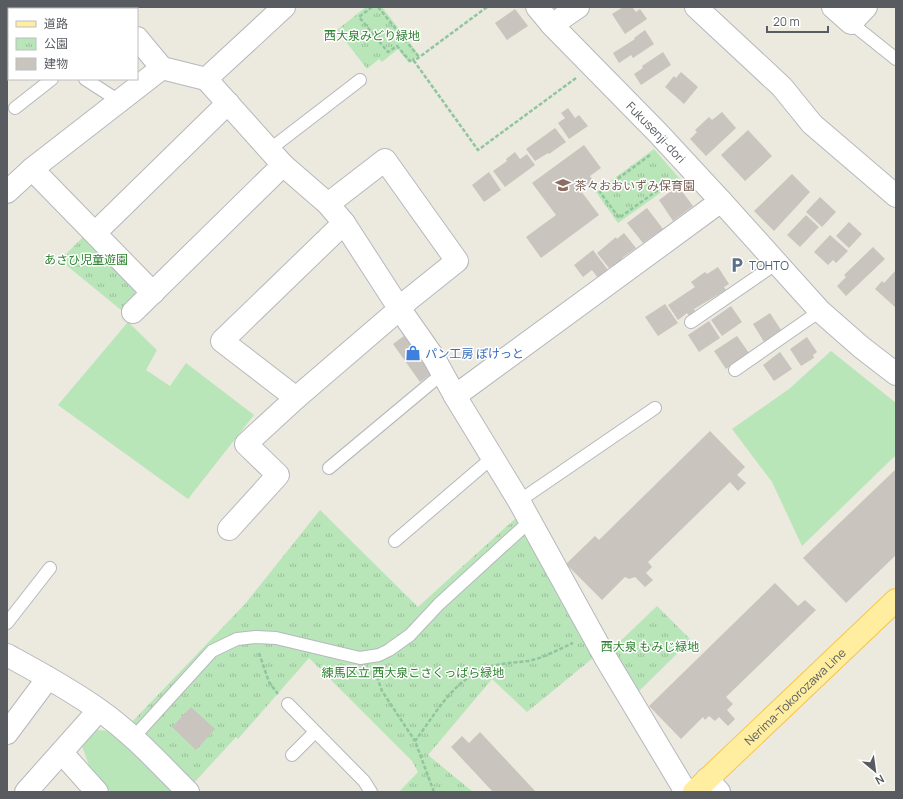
<svg xmlns="http://www.w3.org/2000/svg" width="903" height="799" font-family="Manrope,'Noto Sans JP',sans-serif">
  <style>
    .grass { fill: #b9e6b8 }
    .park { fill: url(#park-tufts) }
    .building { fill: #c9c5be }
    .lines { fill: none; stroke-linecap: round; stroke-linejoin: round }
    .service-casing { stroke: #b5b8bd; stroke-width: 14 }
    .minor-casing { stroke: #b5b8bd; stroke-width: 24 }
    .tertiary-casing { stroke: #b5b8bd; stroke-width: 24 }
    .primary-casing { stroke: #fac64a; stroke-width: 24 }
    .path { stroke: #90c59e; stroke-width: 2.5; stroke-dasharray: 4 2; stroke-linecap: butt }
    .service { stroke: #fff; stroke-width: 12 }
    .minor { stroke: #fff; stroke-width: 22 }
    .tertiary { stroke: #fff; stroke-width: 22 }
    .primary { stroke: #ffeea0; stroke-width: 22 }
    .labels { text-anchor: middle; dominant-baseline: central; stroke-width: 3; stroke-linejoin: round; paint-order: stroke }
    .park-label { font-size: 12px; fill: #2e8230; stroke: #fff }
    .street-label { font-size: 12px; fill: #585c61; stroke: #fff }
    .education-label { font-size: 12px; fill: #785e54; stroke: #fff; text-anchor: start }
    .service-label { font-size: 12px; fill: #4e5e75; stroke: #fff; text-anchor: start }
    .shop-label { font-size: 12px; fill: #366cbe; stroke: #fff; text-anchor: start }
  </style>
  <defs>
    <pattern id="park-tufts" width="24" height="20" patternUnits="userSpaceOnUse"><rect width="24" height="20" fill="#b9e6b8"/><path d="M3 7l-1-3M5 7V3M7 7l1-3M15 17l-1-3M17 17v-4M19 17l1-3" fill="none" stroke="#99be99"/></pattern>
  </defs>
  <rect width="100%" height="100%" fill="#ece9de"/>
  <g class="grass">
    <polygon points="128,322 157,350 146,370 170,386 186,363 254,415 188,499 58,405"/>
    <polygon points="831,351 896,403 896,455 802,546 772,482 732,429 789,389"/>
    <polygon points="96,730 115,731 176,792 111,792 90,768 82,746"/>
  </g>
  <g class="park">
    <polygon points="366,7 382,7 419,55 409,63 398,49 382,62 379,59 367,69 337,30"/>
    <polygon points="654,149 680,179 618,223 596,192"/>
    <polygon points="85,235 135,285 135,295 121,310 60,260"/>
    <polygon points="320,510 418,607 517,517 593,658 527,712 492,679 428,755 473,792 399,792 418,772 412,761 309,658 238,739 236,737 192,785 130,724 245,604"/>
    <polygon points="657,606 691,640 636,694 609,652"/>
  </g>
  <g class="building">
    <polygon points="623,7 632,7 636,12 640,9 647,19 625,34 612,14"/>
    <polygon points="515,9 528,26 507,40 495,23"/>
    <polygon points="645,30 654,44 633,58 631,55 619,63 613,53 635,39 634,38"/>
    <polygon points="663,52 671,65 641,85 634,74 643,68 642,66"/>
    <polygon points="681,72 698,87 684,104 665,87 674,76 676,78"/>
    <polygon points="568,108 575,118 579,115 588,126 569,139 558,123 565,118 561,113"/>
    <polygon points="722,112 736,128 706,156 690,139 697,132 695,130 709,117 712,120"/>
    <polygon points="555,128 566,142 549,154 548,153 535,161 526,149"/>
    <polygon points="748,130 772,156 745,181 721,155"/>
    <polygon points="584,145 601,168 590,176 594,182 581,191 599,215 541,258 526,237 556,215 532,183"/>
    <polygon points="515,152 520,159 527,154 535,165 505,187 493,171 507,161 506,159"/>
    <polygon points="489,172 501,190 484,202 472,185"/>
    <polygon points="792,174 810,192 774,231 754,211"/>
    <polygon points="678,186 693,206 673,221 659,200"/>
    <polygon points="820,197 836,212 822,227 806,212"/>
    <polygon points="647,208 663,229 643,243 627,223"/>
    <polygon points="806,215 819,227 800,247 787,235"/>
    <polygon points="849,222 862,234 849,248 836,236"/>
    <polygon points="624,233 636,248 622,258 623,260 613,268 612,266 609,268 597,253 616,237 617,239"/>
    <polygon points="830,235 848,251 836,263 833,260 828,265 814,252"/>
    <polygon points="873,247 885,259 846,296 837,286 846,277 844,275"/>
    <polygon points="593,250 608,270 598,278 592,270 583,277 574,265"/>
    <polygon points="718,267 729,284 724,287 726,290 694,309 695,311 689,316 687,313 678,320 668,305 695,287 691,282 705,272 707,274"/>
    <polygon points="896,270 896,308 875,289 882,281 884,283"/>
    <polygon points="665,304 678,323 658,336 645,317"/>
    <polygon points="731,306 742,322 722,336 711,320"/>
    <polygon points="770,313 781,330 764,342 753,324"/>
    <polygon points="709,321 720,338 699,352 688,335"/>
    <polygon points="408,333 435,371 420,382 393,344"/>
    <polygon points="737,336 749,353 726,369 714,351"/>
    <polygon points="807,337 817,352 813,355 814,358 801,366 790,349"/>
    <polygon points="780,352 792,369 774,381 763,365"/>
    <polygon points="710,431 745,467 737,475 746,483 738,491 730,482 648,562 652,567 646,573 653,580 645,587 635,577 629,579 625,577 602,600 566,564 595,536 599,540"/>
    <polygon points="896,469 896,555 846,603 803,558"/>
    <polygon points="775,583 798,606 805,600 816,610 726,697 733,704 727,710 735,719 728,726 719,717 715,721 709,716 705,720 703,717 681,739 649,706"/>
    <polygon points="191,707 215,729 196,750 172,727"/>
    <polygon points="480,732 536,792 493,792 451,747 462,736 469,743"/>
  </g>
  <g class="lines">
    <defs>
      <g id="service">
        <polyline points="851,23 896,59"/>
        <polyline points="7,67 9,66"/>
        <polyline points="85,79 119,101"/>
        <polyline points="15,108 52,79"/>
        <polyline points="269,150 360,80"/>
        <polyline points="691,322 777,263"/>
        <polyline points="735,370 820,311"/>
        <polyline points="329,468 443,373"/>
        <polyline points="519,501 655,408"/>
        <polyline points="395,541 493,457"/>
        <polyline points="7,623 50,568"/>
        <polyline points="288,704 364,781 371,792"/>
        <polyline points="133,738 212,651 237,639 256,637 276,638 360,658 379,655 389,650 410,635 439,604 530,521"/>
        <polyline points="292,755 315,732"/>
      </g>
      <g id="minor">
        <polyline points="111,7 113,9"/>
        <polyline points="696,7 782,87 812,124 896,196"/>
        <polyline points="833,7 851,23 866,7"/>
        <polyline points="552,25 578,7"/>
        <polyline points="137,38 162,68 206,79 283,165 328,204 344,223 399,308 434,358 455,396 519,501 605,657 686,792"/>
        <polyline points="206,79 284,7"/>
        <polyline points="32,169 153,293"/>
        <polyline points="7,192 32,169 162,68"/>
        <polyline points="95,233 228,103"/>
        <polyline points="133,312 283,165"/>
        <polyline points="455,396 721,201"/>
        <polyline points="296,398 222,341 344,223"/>
        <polyline points="229,529 278,475 246,444 296,398 395,313 407,301 457,261 385,160 328,204"/>
        <path d="M7,655C38,672 70,689 99,710C132,733 160,764 188,792"/>
        <polyline points="7,733 48,678"/>
        <polyline points="62,753 97,792"/>
        <polyline points="707,779 719,792"/>
        <polyline points="26,792 99,710"/>
      </g>
      <g id="tertiary">
        <path id="s1" d="M537,7L552,25L658,133L721,201L820,311L861,347L896,374"/>
      </g>
      <g id="primary">
        <path id="s2" d="M694,792L896,600"/>
      </g>
    </defs>
    <use href="#service" class="service-casing"/>
    <use href="#minor" class="minor-casing"/>
    <use href="#tertiary" class="tertiary-casing"/>
    <use href="#primary" class="primary-casing"/>
    <g class="path">
      <polyline points="372,7 359,17 388,52 397,46 410,61 413,59 414,61"/>
      <polyline points="378,7 419,57"/>
      <polyline points="487,7 414,61 478,150 576,78"/>
      <polyline points="650,155 600,192 619,218 672,180"/>
      <polyline points="259,653 269,682 278,694"/>
      <polyline points="375,671 382,691 415,741"/>
      <path d="M434,792L415,741C434,716 451,684 481,670C496,663 512,663 528,661C544,658 559,649 573,643"/>
    </g>
    <use href="#service" class="service"/>
    <use href="#minor" class="minor"/>
    <use href="#tertiary" class="tertiary"/>
    <use href="#primary" class="primary"/>
  </g>
  <defs>
    <symbol id="school-bare" viewBox="-9 -9 18 18"><path d="M0-5L7-2L0 1L-7-2ZM-4 1L0 2.5L4 1V4Q0 6-4 4Z" fill="#8d6e63" stroke="#fff" stroke-width="2.5" paint-order="stroke"/></symbol>
    <symbol id="parking-bare" viewBox="-9 -9 18 18"><path d="M-3.5-5.5H1a3.5 3.5 0 0 1 0 7H-1V5.5H-3.5ZM-1-3.4V-.6H.8a1.4 1.4 0 0 0 0-2.8Z" fill="#5c6f8a" stroke="#fff" stroke-width="2.5" paint-order="stroke"/></symbol>
    <symbol id="shop-bare" viewBox="-9 -9 18 18"><path d="M-5-2.5h2.3a2.7 3.5 0 0 1 5.4 0H5L5.5 6h-11ZM-1.5-2.5h3a1.5 2.3 0 0 0-3 0Z" fill="#3f7fe0" stroke="#fff" stroke-width="2.5" paint-order="stroke"/></symbol>
  </defs>
  <g fill-rule="evenodd">
    <use href="#school-bare" x="552" y="174" width="22" height="22"/>
    <use href="#parking-bare" x="726" y="254" width="22" height="22"/>
    <use href="#shop-bare" x="402" y="342" width="22" height="22"/>
  </g>
  <g class="labels">
    <g class="park-label">
      <text x="372" y="35">西大泉みどり緑地</text>
      <text x="86" y="259">あさひ児童遊園</text>
      <text x="650" y="646">西大泉 もみじ緑地</text>
      <text x="413" y="672">練馬区立 西大泉こさくっぱら緑地</text>
    </g>
    <g class="street-label">
      <text stroke="none"><textPath href="#s1" startOffset="173">Fukusenji-dori</textPath></text>
      <text stroke="none"><textPath href="#s2" startOffset="139">Nerima-Tokorozawa Line</textPath></text>
    </g>
    <g class="education-label">
      <text x="575" y="185">茶々おおいずみ保育園</text>
    </g>
    <g class="service-label">
      <text x="749" y="265">TOHTO</text>
    </g>
    <g class="shop-label">
      <text x="425" y="353">パン工房 ぽけっと</text>
    </g>
  </g>
  <rect width="903" height="799" fill="none" stroke="#585c61" stroke-width="16"/>
  <rect x="8" y="8" width="130" height="72" fill="#ffffff" stroke="#bcbec0"/>
  <rect x="16" y="21" width="20" height="6" fill="#ffeea0" stroke="#bcbec0"/>
  <text x="44" y="28" font-size="12" fill="#585c61">道路</text>
  <rect x="16" y="38" width="20" height="12" fill="url(#park-tufts)" stroke="#bcbec0"/>
  <text x="44" y="48" font-size="12" fill="#585c61">公園</text>
  <rect x="16" y="58" width="20" height="12" fill="#c9c5be" stroke="#bcbec0"/>
  <text x="44" y="68" font-size="12" fill="#585c61">建物</text>
  <g transform="translate(875 771) rotate(151)" stroke="#ffffff" stroke-width="3" paint-order="stroke">
  <path d="M0-3L7 15L0 10L-7 15Z" fill="#585c61"/>
  <text y="-6" font-size="11" font-weight="bold" text-anchor="middle" fill="#585c61">N</text>
  </g>
  <path d="M767 26v6h61v-6" fill="none" stroke="#585c61" stroke-width="2"/>
  <text x="773" y="26" font-size="12" fill="#585c61" stroke="#ffffff" stroke-width="3" paint-order="stroke">20 m</text>
</svg>
